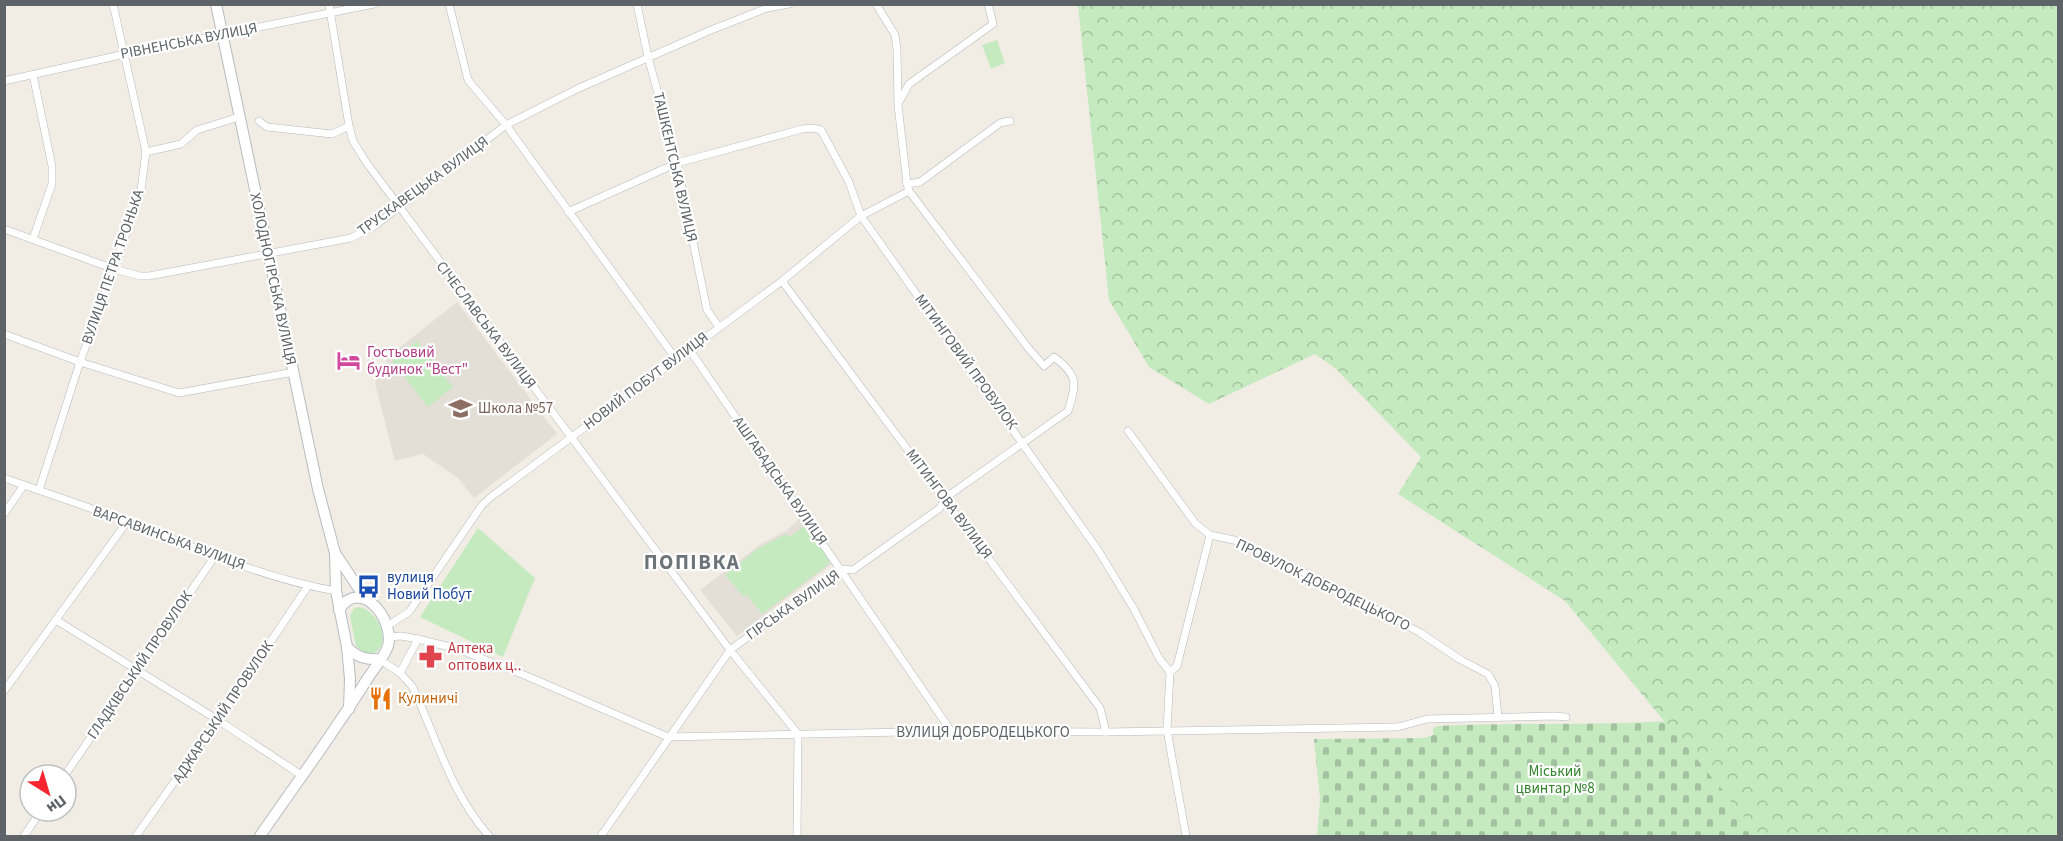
<svg xmlns="http://www.w3.org/2000/svg" width="2063" height="841" font-family="'Source Sans 3',sans-serif">
  <style>
    .education { fill: #e3ded6 }
    .green { fill: #c5eac0 }
    .forest { fill: url(#forest-crowns) }
    .cemetery { fill: url(#cemetery-stones) }
    .lines { fill: none; stroke-linecap: round; stroke-linejoin: round }
    .minor-casing { stroke: #b6b9bd; stroke-width: 8 }
    .secondary-casing { stroke: #b7bbc0; stroke-width: 12 }
    .minor { stroke: #fff; stroke-width: 7 }
    .secondary { stroke: #fff; stroke-width: 10 }
    .labels { text-anchor: middle; dominant-baseline: central; stroke-width: 4.5; stroke-linejoin: round; paint-order: stroke }
    .street-label { font-size: 15px; fill: #5d6367; stroke: #fff }
    .hotel-label { font-size: 15px; fill: #b23c85; stroke: #fff; text-anchor: start }
    .education-label { font-size: 15px; fill: #785e54; stroke: #fff; text-anchor: start }
    .transit-label { font-size: 15px; fill: #164399; stroke: #fff; text-anchor: start }
    .health-label { font-size: 15px; fill: #be3a42; stroke: #fff; text-anchor: start }
    .food-label { font-size: 15px; fill: #c56008; stroke: #fff; text-anchor: start }
    .park-label { font-size: 15px; fill: #34852e; stroke: #fff }
    .district-label { font-size: 21px; font-weight: bold; letter-spacing: 1.5px; fill: #6e7579; stroke: #fff }
  </style>
  <defs>
    <pattern id="forest-crowns" width="20" height="18" patternUnits="userSpaceOnUse" patternTransform="scale(1.5)"><rect width="20" height="18" fill="#c5eac0"/><path d="M2 6a3 3 0 1 1 6 0M12 15a3 3 0 1 1 6 0" fill="none" stroke="#a3c1a0"/></pattern>
    <pattern id="cemetery-stones" width="16" height="16" patternUnits="userSpaceOnUse" patternTransform="scale(1.5)"><rect width="16" height="16" fill="#c5eac0"/><path d="M2 7V4a2 2 0 0 1 4 0v3zM10 15v-3a2 2 0 0 1 4 0v3z" fill="#a3c1a0"/></pattern>
  </defs>
  <rect width="100%" height="100%" fill="#f1ede5"/>
  <g class="education">
    <polygon points="457,302 557,434 474,498 458,478 423,454 395,461 375,383 389,356"/>
    <polygon points="803,516 834,559 832,564 737,636 700,590 761,544 786,531"/>
  </g>
  <g class="green">
    <polygon points="997,40 1005,63 991,69 982,45"/>
    <polygon points="417,341 453,387 428,407 392,361"/>
    <polygon points="804,526 829,558 829,564 762,614 747,595 744,597 725,575 759,548 786,534 790,537"/>
    <polygon points="478,528 535,578 503,657 420,617"/>
    <path d="M359,607C381,611 396,652 366,655L356,646L350,616L354,608Z"/>
  </g>
  <polygon class="forest" points="1078,5 2058,5 2058,836 1759,836 1565,601 1398,494 1421,457 1335,368 1315,354 1209,404 1149,367 1109,300"/>
  <path class="cemetery" d="M1666,721L1759,836H1317L1320,799L1314,739L1424,738L1433,735V728L1438,726C1514,722 1590,726 1666,721Z"/>
  <g class="lines">
    <defs>
      <g id="minor">
        <polyline points="329,4 349,126 353,141 366,162 730,650 798,734 797,836"/>
        <polyline points="449,4 468,80 506,125 676,359"/>
        <polyline points="637,4 648,57 677,163 707,310 719,327"/>
        <polyline points="876,4 895,35 897,49 898,105 907,184"/>
        <polyline points="4,81 125,54 374,4"/>
        <polyline points="899,102 909,84 993,24 988,4"/>
        <polyline points="259,121 267,127 332,134 349,126"/>
        <polyline points="146,152 181,144 197,130 239,117"/>
        <polyline points="568,212 677,163 802,129 813,128 821,130 849,182 861,216 1098,550 1134,609 1159,658 1170,672 1167,730 1186,836"/>
        <polyline points="4,229 114,269 140,276 149,276 351,238 373,227 506,125 577,89 711,30 767,8 789,4"/>
        <polyline points="33,239 52,184 52,166 33,75"/>
        <polyline points="782,281 1100,708 1106,732"/>
        <polyline points="4,334 80,362 179,393 294,372"/>
        <polyline points="689,349 951,731"/>
        <polyline points="1128,431 1195,523 1210,535 1234,540 1320,580 1419,632 1461,660 1488,674 1495,686 1498,717"/>
        <path d="M4,478C46,493 88,507 129,522C197,548 265,579 336,591"/>
        <polyline points="39,490 80,362 114,269 141,190 146,152 113,4"/>
        <polyline points="4,514 24,485"/>
        <polyline points="56,620 218,720 301,775"/>
        <polyline points="387,626 409,612 482,505 491,497 782,281 861,216 909,191 907,184 920,182 1000,123 1010,121"/>
        <polyline points="389,637 401,636 418,639 458,649 529,677 668,737 951,731 1106,732 1398,727 1427,719 1554,716 1566,717"/>
        <path d="M379,659L400,673L412,686C437,738 450,792 489,836"/>
        <polyline points="1170,672 1177,666 1210,535"/>
        <polyline points="400,673 418,639"/>
        <polyline points="4,691 127,522"/>
        <polyline points="65,775 215,556"/>
        <polyline points="24,836 41,811"/>
        <polyline points="136,836 218,720 308,586"/>
        <path d="M601,836L730,650L841,569L853,570L940,508L945,498L1068,411C1077,383 1078,375 1054,357L1044,366L1029,349L909,191"/>
      </g>
      <g id="secondary">
        <polyline points="216,4 318,489 335,553 336,591 347,647 350,679 349,709"/>
        <polyline points="335,553 365,598"/>
        <path d="M347,647C357,657 365,660 379,659"/>
        <path d="M260,836C295,785 333,734 366,681C372,671 385,656 388,646C395,619 360,576 339,610"/>
      </g>
    </defs>
    <use href="#minor" class="minor-casing"/>
    <use href="#secondary" class="secondary-casing"/>
    <use href="#minor" class="minor"/>
    <use href="#secondary" class="secondary"/>
  </g>
  <defs>
    <symbol id="hotel-bare" viewBox="-9 -9 18 18"><path d="M-6-4.5h1.5V1H6V5H4.5V3h-9V5H-6ZM-4 0a1.8 1.8 0 1 1 3.6 0ZM.5 0V-2.5h3Q6-2.5 6 0Z" fill="#d1479c" stroke="#fff" stroke-width="2.5" paint-order="stroke"/></symbol>
    <symbol id="school-bare" viewBox="-9 -9 18 18"><path d="M0-5L7-2L0 1L-7-2ZM-4 1L0 2.5L4 1V4Q0 6-4 4Z" fill="#8d6e63" stroke="#fff" stroke-width="2.5" paint-order="stroke"/></symbol>
    <symbol id="bus-bare" viewBox="-9 -9 18 18"><path d="M-5-6H5V4H4V6H2V4H-2V6H-4V4H-5ZM-3.5-4V0h7V-4ZM-3.5 1.2v1.5H-2V1.2ZM2 1.2v1.5H3.5V1.2Z" fill="#1a4fb4" stroke="#fff" stroke-width="2.5" paint-order="stroke"/></symbol>
    <symbol id="pharmacy-bare" viewBox="-9 -9 18 18"><path d="M-2-6h4v4h4v4h-4v4h-4v-4h-4v-4h4Z" fill="#e0444e" stroke="#fff" stroke-width="2.5" paint-order="stroke"/></symbol>
    <symbol id="restaurant-bare" viewBox="-9 -9 18 18"><path d="M-5-6h1v4h1v-4h1v4h1v-4h1v5L-1.5 .5V6h-2V.5L-5-1ZM5-6V6H3V1.5H1.5Q1.5-4 5-6Z" fill="#e8710a" stroke="#fff" stroke-width="2.5" paint-order="stroke"/></symbol>
  </defs>
  <g fill-rule="evenodd">
    <use href="#hotel-bare" x="332" y="344" width="33" height="33"/>
    <use href="#school-bare" x="444" y="392" width="33" height="33"/>
    <use href="#bus-bare" x="352" y="570" width="33" height="33"/>
    <use href="#pharmacy-bare" x="414" y="640" width="33" height="33"/>
    <use href="#restaurant-bare" x="364" y="682" width="33" height="33"/>
  </g>
  <g class="labels">
    <g class="street-label">
      <text transform="translate(189 41) rotate(-11)">РІВНЕНСЬКА ВУЛИЦЯ</text>
      <text transform="translate(675 167) rotate(77)">ТАШКЕНТСЬКА ВУЛИЦЯ</text>
      <text transform="translate(423 186) rotate(-36)">ТРУСКАВЕЦЬКА ВУЛИЦЯ</text>
      <text transform="translate(113 267) rotate(-71)">ВУЛИЦЯ ПЕТРА ТРОНЬКА</text>
      <text transform="translate(273 279) rotate(78)">ХОЛОДНОГІРСЬКА ВУЛИЦЯ</text>
      <text transform="translate(486 325) rotate(53)">СІЧЕСЛАВСЬКА ВУЛИЦЯ</text>
      <text transform="translate(966 362) rotate(54)">МІТИНГОВИЙ ПРОВУЛОК</text>
      <text transform="translate(646 381) rotate(-37)">НОВИЙ ПОБУТ ВУЛИЦЯ</text>
      <text transform="translate(780 481) rotate(55)">АШГАБАДСЬКА ВУЛИЦЯ</text>
      <text transform="translate(949 504) rotate(53)">МІТИНГОВА ВУЛИЦЯ</text>
      <text transform="translate(169 538) rotate(20)">ВАРСАВИНСЬКА ВУЛИЦЯ</text>
      <text transform="translate(1323 585) rotate(26)">ПРОВУЛОК ДОБРОДЕЦЬКОГО</text>
      <text transform="translate(793 605) rotate(-35)">ГІРСЬКА ВУЛИЦЯ</text>
      <text transform="translate(140 665) rotate(-56)">ГЛАДКІВСЬКИЙ ПРОВУЛОК</text>
      <text transform="translate(223 712) rotate(-56)">АДЖАРСЬКИЙ ПРОВУЛОК</text>
      <text x="983" y="732">ВУЛИЦЯ ДОБРОДЕЦЬКОГО</text>
    </g>
    <g class="hotel-label">
      <text x="367" y="352">Гостьовий<tspan x="367" dy="17">будинок "Вест"</tspan></text>
    </g>
    <g class="education-label">
      <text x="478" y="408">Школа №57</text>
    </g>
    <g class="transit-label">
      <text x="387" y="577">вулиця<tspan x="387" dy="17">Новий Побут</tspan></text>
    </g>
    <g class="health-label">
      <text x="448" y="648">Аптека<tspan x="448" dy="17">оптових ц‥</tspan></text>
    </g>
    <g class="food-label">
      <text x="398" y="698">Кулиничі</text>
    </g>
    <g class="park-label">
      <text x="1555" y="771">Міський<tspan x="1555" dy="17">цвинтар №8</tspan></text>
    </g>
    <g class="district-label">
      <text x="692" y="562">ПОПІВКА</text>
    </g>
  </g>
  <rect width="2063" height="841" fill="none" stroke="#5d6367" stroke-width="12"/>
  <g transform="translate(48 793) rotate(143)"><circle r="28" fill="#ffffff" stroke="#bec1c2" stroke-width="1.5"/>
  <path d="M0-4.5L10 22L0 15L-10 22Z" fill="#f6252f"/>
  <text y="-9" font-size="16" font-weight="bold" text-anchor="middle" fill="#5d6367">Пн</text>
  </g>
</svg>
